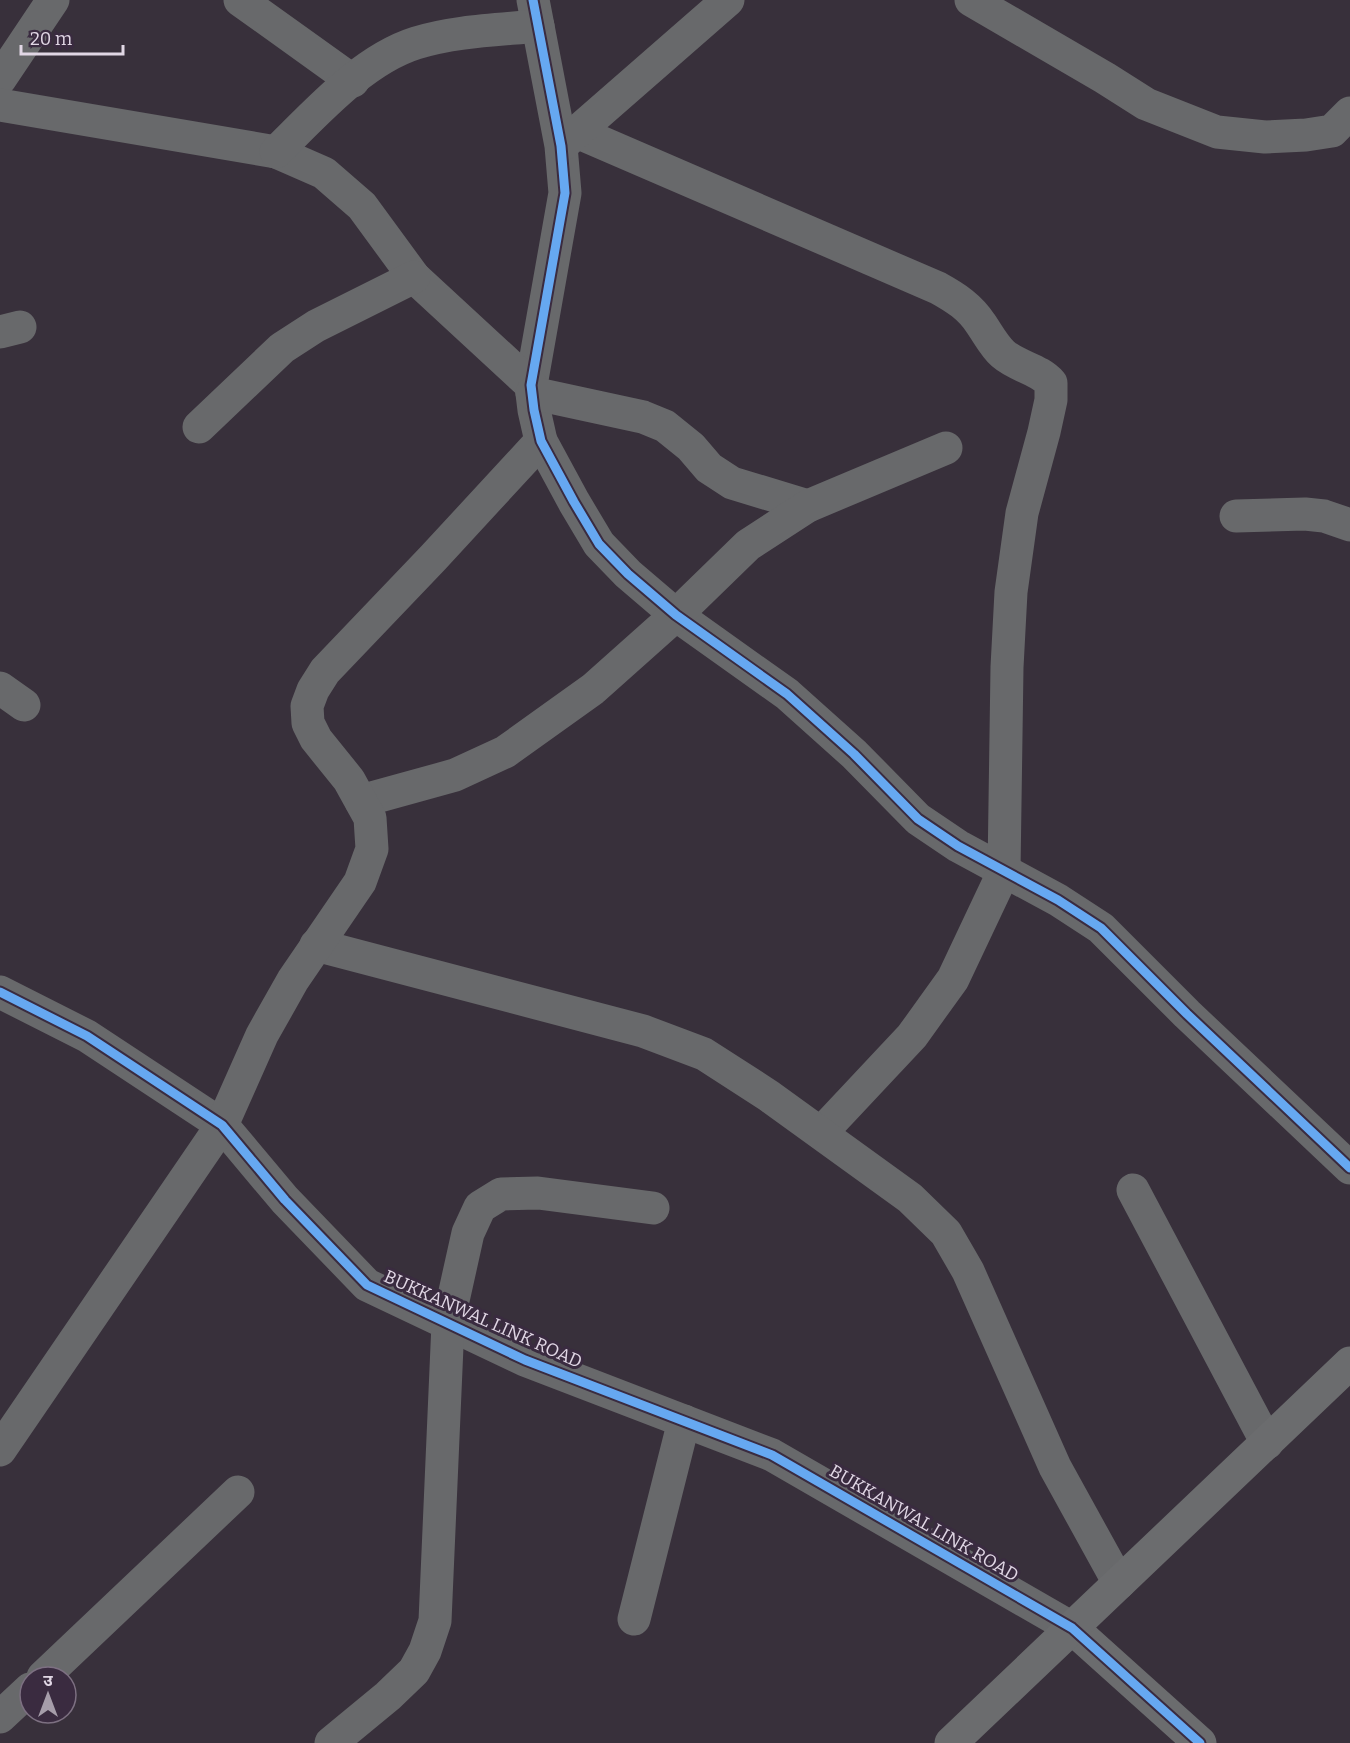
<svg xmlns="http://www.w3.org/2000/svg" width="1350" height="1743" font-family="Bitter,'Noto Sans Devanagari',serif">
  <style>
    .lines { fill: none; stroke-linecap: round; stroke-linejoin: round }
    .street { stroke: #68696b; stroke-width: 33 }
    .secondary { stroke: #6b6c6e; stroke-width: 33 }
    .cycleway-casing { stroke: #3a2b40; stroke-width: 13 }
    .cycleway { stroke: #66a8f1; stroke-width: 9 }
    .labels { text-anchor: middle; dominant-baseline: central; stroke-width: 6; stroke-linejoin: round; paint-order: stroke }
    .street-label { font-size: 18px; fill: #e1d7e5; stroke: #3a2b40 }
  </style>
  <rect width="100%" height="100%" fill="#38303b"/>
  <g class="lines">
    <g class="street">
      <polyline points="240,0 353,81"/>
      <polyline points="533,0 561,146 565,193 531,385 534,410 541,441 574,502 599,544 628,574 676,615 787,694 854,754 918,819 958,846 1058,900 1101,928 1187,1014 1350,1168"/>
      <polyline points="971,0 1105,78 1146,104 1217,132 1265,137 1306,135 1332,131 1350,113"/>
      <polyline points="0,79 53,0"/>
      <polyline points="0,105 276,152 324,173 362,206 414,277 531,385"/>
      <path d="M577,132L938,288C956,298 970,307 981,324C988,334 994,346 1003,354C1018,367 1039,369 1051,383V400L1044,432L1022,513L1011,592L1007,667L1004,871L953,979L912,1036L821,1133"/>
      <polyline points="562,145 728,0"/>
      <path d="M276,152C315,114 362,60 416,43C455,31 497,30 538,26"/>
      <polyline points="0,332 20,327"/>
      <polyline points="532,393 643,417 665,426 691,447 709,468 732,483 808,506"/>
      <polyline points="199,427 282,348 316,326 414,277"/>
      <polyline points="1236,516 1305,514 1324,516 1350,525"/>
      <polyline points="0,688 24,705"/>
      <polyline points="361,801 455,775 505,752 593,689 676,615 748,545 808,506 946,448"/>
      <polyline points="316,945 643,1031 704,1054 769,1096 910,1198 946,1233 968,1271 1055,1467 1119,1583"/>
      <polyline points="0,992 87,1036 222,1125 285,1200 367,1285 525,1360 772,1455 1072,1628"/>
      <polyline points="1133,1190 1267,1443"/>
      <polyline points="0,1450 222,1125 262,1035 293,980 360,882 372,849 370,818 349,780 316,739 308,723 307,706 313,690 325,671 433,558 541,441"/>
      <polyline points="634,1619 684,1421"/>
      <polyline points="43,1677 238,1492"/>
      <polyline points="0,1717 30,1689"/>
      <polyline points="331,1743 388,1696 414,1671 425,1651 435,1621 448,1323 468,1233 480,1207 501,1194 538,1193 653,1208"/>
    </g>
    <g class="secondary">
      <polyline points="1072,1628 1200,1743"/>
      <polyline points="951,1743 1350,1363"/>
    </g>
    <defs>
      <g id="cycleway">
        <polyline points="533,0 561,146 565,193 531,385 534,410 541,441 574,502 599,544 628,574 676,615 787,694 854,754 918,819 958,846 1058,900 1101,928 1187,1014 1350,1168"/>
        <polyline points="0,992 87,1036 222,1125 285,1200 367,1285 525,1360 772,1455 1072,1628 1200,1743"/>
      </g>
    </defs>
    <use href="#cycleway" class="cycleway-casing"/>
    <use href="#cycleway" class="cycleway"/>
  </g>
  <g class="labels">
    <g class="street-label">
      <text transform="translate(483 1319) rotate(24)">BUKKANWAL LINK ROAD</text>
      <text transform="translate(924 1523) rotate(30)">BUKKANWAL LINK ROAD</text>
    </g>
  </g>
  <g transform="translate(48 1695)"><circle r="28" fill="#3a2b40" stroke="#7d7082" stroke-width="1.5"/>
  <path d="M0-4.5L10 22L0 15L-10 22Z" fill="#a69daa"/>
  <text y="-9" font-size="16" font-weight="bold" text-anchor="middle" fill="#e1d7e5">उ</text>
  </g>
  <path d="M21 45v9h102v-9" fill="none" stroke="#e1d7e5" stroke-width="3"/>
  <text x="30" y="45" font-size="18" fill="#e1d7e5" stroke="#3a2b40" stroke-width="4.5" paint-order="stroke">20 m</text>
</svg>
